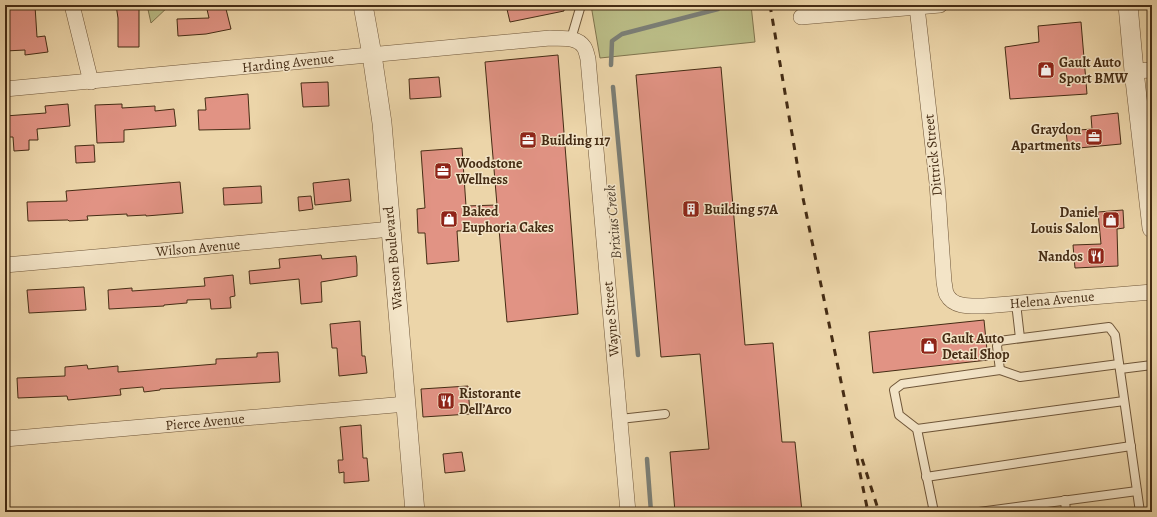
<svg xmlns="http://www.w3.org/2000/svg" width="1157" height="517" font-family="Alegreya,serif">
  <style>
    .green { fill: #babc86; stroke: #80744d }
    .lines { fill: none; stroke-linecap: round; stroke-linejoin: round }
    .stream { stroke: #7b7e75; stroke-width: 4.5 }
    .building { fill: #e19384; stroke: #452c14 }
    .service-casing { stroke: #6f5639; stroke-width: 10 }
    .minor-casing { stroke: #6f5639; stroke-width: 16 }
    .tertiary-casing { stroke: #6f5639; stroke-width: 20 }
    .service { stroke: #f3e4c7; stroke-width: 8 }
    .minor { stroke: #f3e4c7; stroke-width: 15 }
    .tertiary { stroke: #f3e4c7; stroke-width: 19 }
    .rail { stroke: #452c14; stroke-width: 3; stroke-dasharray: 7 7; stroke-linecap: butt }
    .labels { text-anchor: middle; dominant-baseline: central; stroke-width: 3; stroke-linejoin: round; paint-order: stroke }
    .poi-label { font-size: 14px; font-weight: bold; fill: #452c14; stroke: #f3e4c7; text-anchor: start }
    .street-label { font-size: 14px; fill: #452c14; stroke: #f3e4c7 }
    .water-label { font-size: 15px; font-style: italic; fill: #574734; stroke: #f3e4c7 }
  </style>
  <rect width="100%" height="100%" fill="#ecd5a9"/>
  <filter id="stains"><feTurbulence type="fractalNoise" baseFrequency=".005" numOctaves="4"/><feColorMatrix values="0 0 0 0 .2 0 0 0 0 .09 0 0 0 0 .02 0 0 0 .5 -.17"/></filter>
  <radialGradient id="worn" r=".72"><stop offset=".6" stop-color="#630" stop-opacity="0"/><stop offset="1" stop-color="#630" stop-opacity=".3"/></radialGradient>
  <g class="green">
    <polygon points="147,5 170,5 151,23"/>
    <polygon points="591,5 751,5 755,42 600,58"/>
  </g>
  <g class="lines">
    <g class="stream">
      <polyline points="611,65 612,41 622,34 718,9 720,5"/>
      <polyline points="613,87 638,355"/>
      <polyline points="647,459 651,512"/>
    </g>
  </g>
  <g class="building">
    <polygon points="116,5 139,5 139,47 118,47 118,18"/>
    <polygon points="206,5 225,5 231,29 206,34 178,36 177,19 209,18"/>
    <polygon points="506,5 564,5 564,11 510,22"/>
    <polygon points="35,6 37,37 45,36 48,52 25,55 25,50 5,51 5,8"/>
    <polygon points="1081,22 1087,94 1010,99 1005,47 1039,42 1038,26"/>
    <polygon points="558,55 578,314 507,322 499,229 457,231 459,261 427,264 425,233 418,233 417,209 425,208 421,151 462,148 466,206 497,205 485,62"/>
    <polygon points="721,67 745,345 773,343 782,442 795,442 802,512 675,512 670,452 709,449 700,354 661,357 636,75"/>
    <polygon points="439,77 441,97 410,99 409,79"/>
    <polygon points="328,82 329,106 303,107 301,83"/>
    <polygon points="248,94 250,129 199,130 198,110 206,110 205,98"/>
    <polygon points="68,104 70,126 37,129 38,140 29,140 29,150 14,151 13,137 5,137 5,116 46,113 45,106"/>
    <polygon points="122,104 122,108 155,106 155,111 174,109 176,126 124,130 124,142 97,143 95,105"/>
    <polygon points="1118,113 1121,144 1068,149 1066,131 1092,129 1091,116"/>
    <polygon points="94,145 95,162 76,163 75,146"/>
    <polygon points="349,179 351,201 315,205 313,183"/>
    <polygon points="180,182 183,213 146,216 146,215 127,216 127,214 87,216 88,220 69,221 68,220 28,221 27,202 67,201 66,191"/>
    <polygon points="261,186 262,203 224,205 223,188"/>
    <polygon points="311,196 313,209 299,211 298,197"/>
    <polygon points="1123,210 1124,228 1117,229 1118,266 1075,268 1073,245 1101,244 1098,212"/>
    <polygon points="321,255 322,259 356,256 357,265 357,276 321,282 322,302 301,304 299,279 250,284 249,271 280,268 279,259"/>
    <polygon points="233,275 235,296 230,297 231,308 211,309 210,299 187,300 187,303 164,305 164,306 109,309 108,290 132,288 132,291 205,286 204,278"/>
    <polygon points="84,287 86,310 29,313 27,290"/>
    <polygon points="984,320 988,360 873,373 869,332"/>
    <polygon points="360,321 362,356 365,356 367,373 339,376 337,348 332,348 330,324"/>
    <polygon points="278,352 280,382 160,389 160,390 144,392 143,387 120,389 121,395 68,400 67,396 18,398 17,378 65,376 65,367 87,365 88,369 118,366 118,372 216,364 216,359 257,357 257,353"/>
    <polygon points="468,386 470,414 423,417 421,389"/>
    <polygon points="361,425 363,458 367,458 369,481 344,483 344,472 339,473 338,460 343,460 340,427"/>
    <polygon points="462,452 465,471 445,473 443,454"/>
  </g>
  <g class="lines">
    <defs>
      <g id="service">
        <polyline points="571,39 581,5"/>
        <polyline points="1016,303 1020,338"/>
        <polyline points="1120,369 1152,365"/>
        <polyline points="1000,370 1020,377 1119,364"/>
        <polyline points="620,419 665,414"/>
        <polyline points="917,429 1124,401"/>
        <polyline points="926,477 1131,446"/>
        <polyline points="1065,500 1066,512"/>
        <polyline points="934,512 917,429 899,415 894,390 902,384 1000,370 997,346 999,341 1109,327 1115,335 1140,512"/>
        <polyline points="979,512 1137,491"/>
      </g>
      <g id="minor">
        <polyline points="72,5 91,82"/>
        <path d="M917,7L937,183L944,282C945,286 945,292 947,295C954,308 972,306 984,306L1152,292"/>
        <polyline points="801,17 940,5"/>
        <polyline points="1134,71 1152,70"/>
        <path d="M5,89L550,38C561,39 577,36 584,47C586,50 587,55 588,59L628,512"/>
        <polyline points="5,265 107,256 391,229"/>
        <polyline points="5,439 406,404"/>
      </g>
      <g id="tertiary">
        <polyline points="363,5 372,55 382,123 415,512"/>
        <polyline points="1128,5 1134,71 1152,228"/>
      </g>
    </defs>
    <use href="#service" class="service-casing"/>
    <use href="#minor" class="minor-casing"/>
    <use href="#tertiary" class="tertiary-casing"/>
    <use href="#service" class="service"/>
    <use href="#minor" class="minor"/>
    <use href="#tertiary" class="tertiary"/>
    <g class="rail">
      <polyline points="770,5 803,198 868,512"/>
      <polyline points="862,459 879,512"/>
    </g>
  </g>
  <defs>
    <symbol id="shop-square" viewBox="-11 -11 22 22"><rect x="-9" y="-9" width="18" height="18" rx="4" fill="#8f2418" stroke="#f3e4c7"/><path d="M-5-2.5h2.3a2.7 3.5 0 0 1 5.4 0H5L5.5 6h-11ZM-1.5-2.5h3a1.5 2.3 0 0 0-3 0Z" fill="#fff"/></symbol>
    <symbol id="office-square" viewBox="-11 -11 22 22"><rect x="-9" y="-9" width="18" height="18" rx="4" fill="#8f2418" stroke="#f3e4c7"/><path d="M-6-3h4V-5.5h4V-3h4V5H-6ZM-1-4.5V-3h2v-1.5ZM-6 0V1H6V0Z" fill="#fff"/></symbol>
    <symbol id="building-square" viewBox="-11 -11 22 22"><rect x="-9" y="-9" width="18" height="18" rx="4" fill="#8f2418" stroke="#f3e4c7"/><path d="M-4-6H4V6H1V3H-1V6H-4ZM-2.5-4.3h1.7v1.8h-1.7ZM.8-4.3h1.7v1.8H.8ZM-2.5-1h1.7V.8h-1.7ZM.8-1h1.7V.8H.8Z" fill="#fff"/></symbol>
    <symbol id="restaurant-square" viewBox="-11 -11 22 22"><rect x="-9" y="-9" width="18" height="18" rx="4" fill="#8f2418" stroke="#f3e4c7"/><path d="M-5-6h1v4h1v-4h1v4h1v-4h1v5L-1.5 .5V6h-2V.5L-5-1ZM5-6V6H3V1.5H1.5Q1.5-4 5-6Z" fill="#fff"/></symbol>
  </defs>
  <g fill-rule="evenodd">
    <use href="#shop-square" x="1036" y="60" width="20" height="20"/>
    <use href="#office-square" x="1084" y="127" width="20" height="20"/>
    <use href="#office-square" x="518" y="130" width="20" height="20"/>
    <use href="#office-square" x="433" y="161" width="20" height="20"/>
    <use href="#building-square" x="681" y="199" width="20" height="20"/>
    <use href="#shop-square" x="439" y="209" width="20" height="20"/>
    <use href="#shop-square" x="1101" y="210" width="20" height="20"/>
    <use href="#restaurant-square" x="1086" y="246" width="20" height="20"/>
    <use href="#shop-square" x="919" y="336" width="20" height="20"/>
    <use href="#restaurant-square" x="436" y="391" width="20" height="20"/>
  </g>
  <g class="labels">
    <g class="poi-label">
      <text x="1059" y="62">Gault Auto<tspan x="1059" dy="16">Sport BMW</tspan></text>
      <text x="1081" y="129" text-anchor="end">Graydon<tspan x="1081" dy="16">Apartments</tspan></text>
      <text x="541" y="140">Building 117</text>
      <text x="456" y="163">Woodstone<tspan x="456" dy="16">Wellness</tspan></text>
      <text x="704" y="209">Building 57A</text>
      <text x="462" y="211">Baked<tspan x="462" dy="16">Euphoria Cakes</tspan></text>
      <text x="1098" y="212" text-anchor="end">Daniel<tspan x="1098" dy="16">Louis Salon</tspan></text>
      <text x="1083" y="256" text-anchor="end">Nandos</text>
      <text x="942" y="338">Gault Auto<tspan x="942" dy="16">Detail Shop</tspan></text>
      <text x="459" y="393">Ristorante<tspan x="459" dy="16">Dell’Arco</tspan></text>
    </g>
    <g class="street-label">
      <text transform="translate(288 63) rotate(-6)">Harding Avenue</text>
      <text transform="translate(933 155) rotate(-96)">Dittrick Street</text>
      <text transform="translate(198 248) rotate(-5)">Wilson Avenue</text>
      <text transform="translate(393 258) rotate(-95)">Watson Boulevard</text>
      <text transform="translate(1052 300) rotate(-5)">Helena Avenue</text>
      <text transform="translate(611 319) rotate(-95)">Wayne Street</text>
      <text transform="translate(205 422) rotate(-5)">Pierce Avenue</text>
    </g>
    <g class="water-label">
      <text transform="translate(613 222) rotate(-95)">Brixius Creek</text>
    </g>
  </g>
  <rect width="1157" height="517" fill="none" stroke="#ecd5a9" stroke-width="20"/>
  <rect x="6" y="6" width="1145" height="505" fill="none" stroke="#452c14" stroke-width="2"/>
  <rect x="10" y="10" width="1137" height="497" fill="none" stroke="#452c14"/>
  <rect width="100%" height="100%" filter="url(#stains)"/>
  <rect width="100%" height="100%" fill="url(#worn)"/>
</svg>
